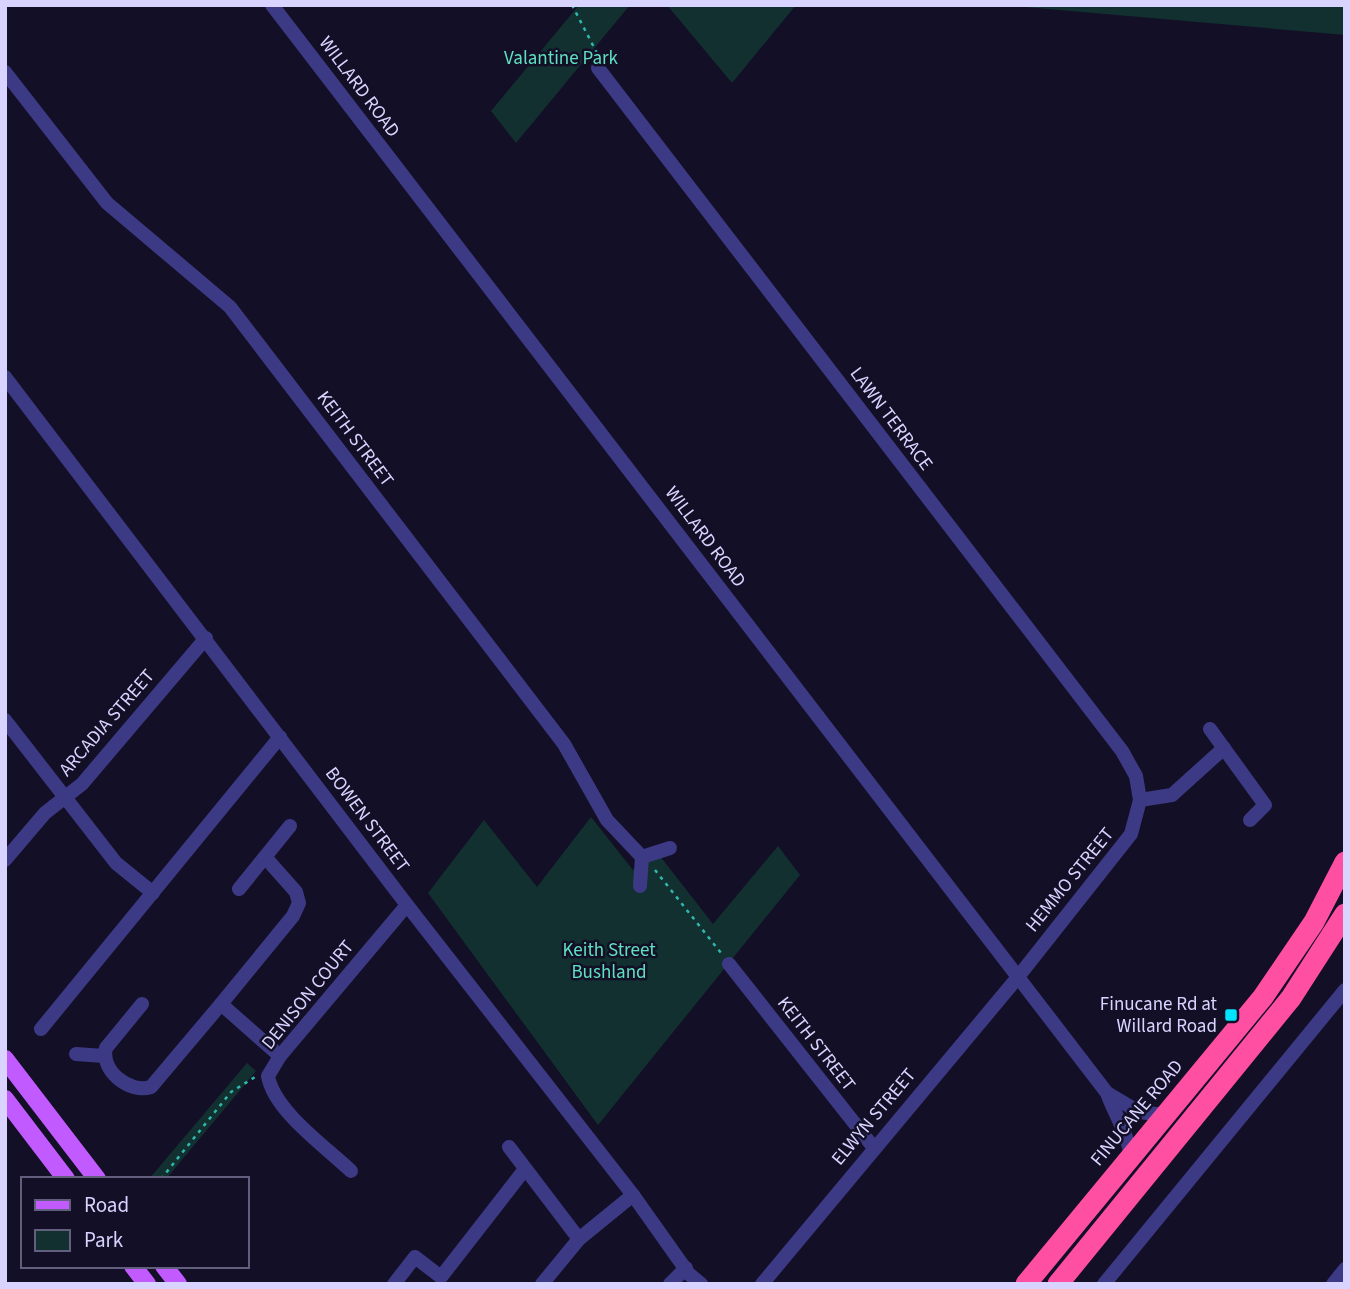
<svg xmlns="http://www.w3.org/2000/svg" width="1350" height="1289" font-family="'Source Sans 3',sans-serif">
  <style>
    .green { fill: #12302f }
    .lines { fill: none; stroke-linecap: round; stroke-linejoin: round }
    .path { stroke: #2fb8b0; stroke-width: 2.5; stroke-dasharray: 3.5 5; stroke-linecap: butt }
    .street { stroke: #3d3a85; stroke-width: 14 }
    .primary { stroke: #c25bff; stroke-width: 18 }
    .highway { stroke: #ff4fa3; stroke-width: 21 }
    .poi-dot { fill: #00e5ff; stroke: #130f26; stroke-width: 2.5 }
    .labels { text-anchor: middle; dominant-baseline: central; stroke-width: 5; stroke-linejoin: round; paint-order: stroke }
    .park-label { font-size: 19px; fill: #5fe0c0; stroke: #130f26 }
    .street-label { font-size: 19px; fill: #d9d4ff; stroke: #130f26 }
    .poi-label { font-size: 19px; fill: #d9d4ff; stroke: #130f26; text-anchor: end }
  </style>
  <rect width="100%" height="100%" fill="#130f26"/>
  <g class="green">
    <polygon points="579,5 630,5 516,143 491,111"/>
    <polygon points="667,5 796,5 732,83"/>
    <polygon points="1002,5 1345,5 1345,35"/>
    <polygon points="591,817 633,870 653,847 713,924 778,846 800,875 598,1125 428,893 484,820 537,887"/>
    <polygon points="247,1063 256,1071 166,1179 149,1179"/>
  </g>
  <g class="lines">
    <g class="path">
      <polyline points="572,5 598,55"/>
      <polyline points="655,870 721,953"/>
      <polyline points="161,1179 231,1092 255,1077"/>
    </g>
    <g class="street">
      <path d="M272,5L1107,1093C1115,1115 1127,1132 1131,1156"/>
      <polyline points="598,68 1122,751 1136,776 1140,800 1131,834 1018,977 762,1284"/>
      <polyline points="5,72 107,203 230,307 564,744 607,820 642,857"/>
      <polyline points="5,377 407,905 633,1195 689,1274 701,1284"/>
      <polyline points="5,720 116,863 153,893"/>
      <polyline points="1210,729 1265,805 1250,820"/>
      <polyline points="1140,800 1172,795 1224,748"/>
      <polyline points="265,857 296,892 299,903 293,916 221,1004 280,1056"/>
      <polyline points="5,860 45,813 82,784 206,638"/>
      <polyline points="640,886 642,857 670,848"/>
      <polyline points="239,889 290,826"/>
      <polyline points="729,964 874,1148"/>
      <path d="M142,1004L106,1048C100,1070 129,1094 151,1087L221,1004"/>
      <polyline points="41,1029 280,737"/>
      <polyline points="76,1054 104,1056"/>
      <polyline points="1107,1093 1139,1112 1165,1115"/>
      <polyline points="509,1147 579,1239"/>
      <path d="M351,1171C326,1147 274,1111 268,1076L280,1056L407,905"/>
      <polyline points="394,1284 415,1257 441,1277 525,1169"/>
      <polyline points="542,1284 579,1239 633,1195"/>
      <polyline points="670,1284 686,1268"/>
      <polyline points="1104,1284 1345,990"/>
      <polyline points="1333,1284 1345,1269"/>
    </g>
    <g class="primary">
      <polyline points="5,1059 97,1179"/>
      <polyline points="5,1099 66,1179"/>
      <polyline points="133,1266 147,1284"/>
      <polyline points="164,1266 178,1284"/>
    </g>
    <g class="highway">
      <polyline points="1026,1284 1263,997 1314,922 1345,862"/>
      <polyline points="1058,1284 1291,998 1345,914"/>
    </g>
  </g>
  <rect class="poi-dot" x="1224" y="1008" width="14" height="14" rx="3.5"/>
  <g class="labels">
    <g class="park-label">
      <text x="561" y="58">Valantine Park</text>
      <text x="609" y="950">Keith Street<tspan x="609" dy="22">Bushland</tspan></text>
    </g>
    <g class="street-label">
      <text transform="translate(359 87) rotate(53)">WILLARD ROAD</text>
      <text transform="translate(891 419) rotate(53)">LAWN TERRACE</text>
      <text transform="translate(355 439) rotate(53)">KEITH STREET</text>
      <text transform="translate(705 537) rotate(53)">WILLARD ROAD</text>
      <text transform="translate(107 723) rotate(-49)">ARCADIA STREET</text>
      <text transform="translate(367 820) rotate(53)">BOWEN STREET</text>
      <text transform="translate(1070 880) rotate(-51)">HEMMO STREET</text>
      <text transform="translate(308 995) rotate(-51)">DENISON COURT</text>
      <text transform="translate(816 1044) rotate(52)">KEITH STREET</text>
      <text transform="translate(1137 1113) rotate(-50)">FINUCANE ROAD</text>
      <text transform="translate(874 1117) rotate(-50)">ELWYN STREET</text>
    </g>
    <g class="poi-label">
      <text x="1217" y="1004">Finucane Rd at<tspan x="1217" dy="22">Willard Road</tspan></text>
    </g>
  </g>
  <rect width="1350" height="1289" fill="none" stroke="#d9d4ff" stroke-width="14"/>
  <rect x="21" y="1177" width="228" height="91" fill="#130f26" stroke="#625e7d" stroke-width="2"/>
  <rect x="35" y="1200" width="35" height="10" fill="#c25bff" stroke="#625e7d" stroke-width="2"/>
  <text x="84" y="1212" font-size="21" fill="#d9d4ff">Road</text>
  <rect x="35" y="1230" width="35" height="21" fill="#12302f" stroke="#625e7d" stroke-width="2"/>
  <text x="84" y="1247" font-size="21" fill="#d9d4ff">Park</text>
</svg>
